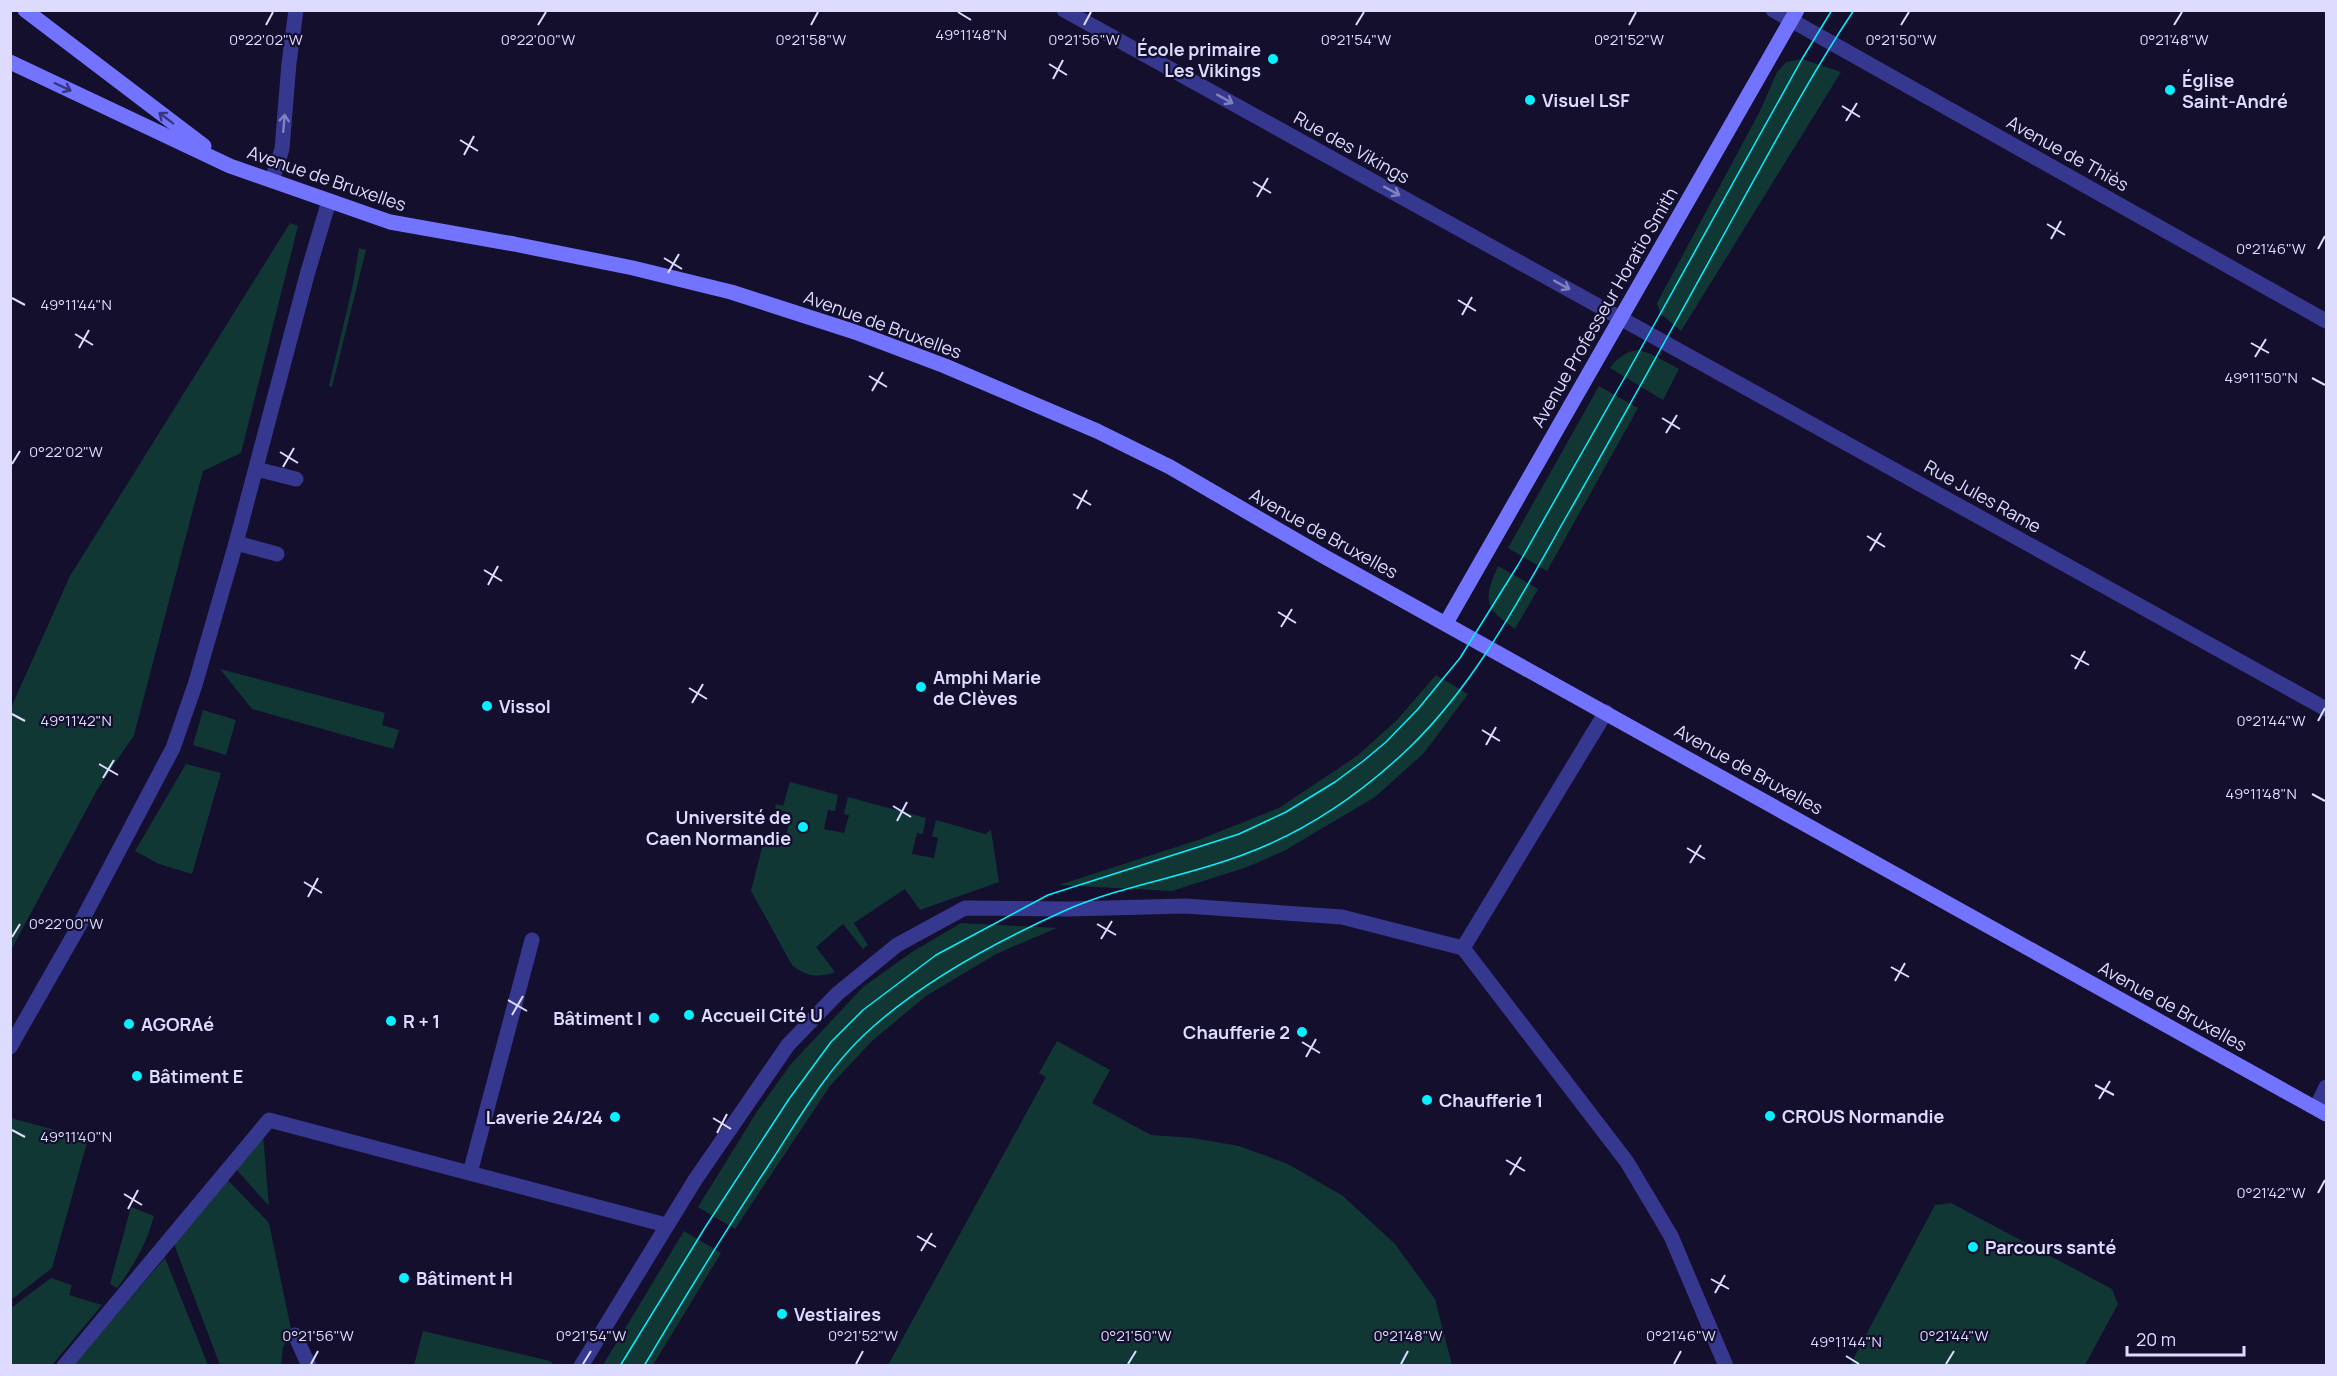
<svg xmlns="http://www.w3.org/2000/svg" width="2337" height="1376" font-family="Manrope,sans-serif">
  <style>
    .green { fill: #113734 }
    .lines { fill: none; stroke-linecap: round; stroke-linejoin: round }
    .lane { stroke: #36378f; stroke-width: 15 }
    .street { stroke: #36378f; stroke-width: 15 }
    .secondary { stroke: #7274ff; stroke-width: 15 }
    .tram { stroke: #07f0ff; stroke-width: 1.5 }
    .oneway { stroke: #393781 }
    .oneway2 { stroke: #8181c1 }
    .ticks { fill: none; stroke: #dddbff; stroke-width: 2 }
    .poi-dot { fill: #07f0ff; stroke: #130f2d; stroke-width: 2 }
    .labels { text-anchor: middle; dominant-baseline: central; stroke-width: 4.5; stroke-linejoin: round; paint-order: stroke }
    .poi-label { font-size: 18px; font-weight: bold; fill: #dddbff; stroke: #130f2d; text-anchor: start }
    .street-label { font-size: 18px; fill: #dddbff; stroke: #130f2d }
    .ticks-label { font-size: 15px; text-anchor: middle; fill: #dddbff; stroke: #130f2d; stroke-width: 4.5; stroke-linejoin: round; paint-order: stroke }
  </style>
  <rect width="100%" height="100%" fill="#130f2d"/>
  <g class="green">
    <polygon points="1802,59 1841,72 1681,331 1660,313 1657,303 1760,111 1777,72 1786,62"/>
    <polygon points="290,223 298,226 241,453 203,471 134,735 97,790 11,950 10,712 14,701 70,576"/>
    <polygon points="359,248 366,250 332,387 329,386 353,284"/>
    <path d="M1639,350L1651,354L1679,369L1663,400L1610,368C1617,358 1626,351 1639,350Z"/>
    <polygon points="1599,386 1638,408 1547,571 1508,548"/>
    <path d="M1498,566L1538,589L1515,629C1484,608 1483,600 1498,566Z"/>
    <polygon points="220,669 385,713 382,725 399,730 393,749 252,709"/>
    <polygon points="1436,675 1468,694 1424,753 1375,797 1284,851 1247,867 1172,891 1059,885 1201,839 1279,808 1357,756 1397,720"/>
    <polygon points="203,710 236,720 226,755 193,745"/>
    <polygon points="186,764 221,773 192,874 159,864 135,851"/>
    <path d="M790,782L838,795L835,811L828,810L824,829L844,833L849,815L844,814L848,797L926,818L923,834L917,833L912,854L934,858L938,838L932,836L936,820L985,834L991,830L999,882L920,910L905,889L854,923L868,945L863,949L843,924L816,947L835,972C819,978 806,977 792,965L751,891L765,836L785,841L791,813L775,809L776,804L783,806Z"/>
    <polygon points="961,923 1057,928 996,954 926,996 872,1041 830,1086 735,1229 698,1207 758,1110 791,1064 863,987 912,952"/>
    <polygon points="1057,1041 1110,1070 1092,1103 1151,1135 1193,1138 1239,1146 1288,1164 1343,1196 1395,1244 1435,1299 1452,1365 888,1365 1046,1077 1039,1073"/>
    <polygon points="11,1118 88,1139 52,1268 11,1300"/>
    <polygon points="263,1135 269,1206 235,1168"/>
    <polygon points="227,1179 269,1223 292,1334 283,1347 281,1365 220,1365 174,1244"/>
    <polygon points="1951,1203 2112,1289 2118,1304 2085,1365 1850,1365 1935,1205"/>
    <path d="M131,1207L154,1216C146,1245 134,1265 117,1288L110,1284Z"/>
    <polygon points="684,1231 721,1253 653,1365 603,1365"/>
    <polygon points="165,1258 208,1365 73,1365"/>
    <polygon points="51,1278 72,1285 69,1295 102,1305 52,1365 11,1365 11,1308"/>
    <polygon points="423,1331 550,1361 554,1365 414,1365"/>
  </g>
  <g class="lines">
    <g class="lane">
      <polyline points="256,469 296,479"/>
      <polyline points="236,543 277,554"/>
      <polyline points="1463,948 1606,712"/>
      <polyline points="10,1047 79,926 173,748 195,685 236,543 307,275 329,201"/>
      <polyline points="470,1173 532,940"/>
      <polyline points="295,1335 309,1366"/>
      <polyline points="64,1366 269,1120 666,1225"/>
      <polyline points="581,1366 695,1180 788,1045 837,994 897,945 965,908 1069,909 1185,906 1342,917 1463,948 1627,1162 1671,1236 1726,1366"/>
    </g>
    <g class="street">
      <polyline points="1064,10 2326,709"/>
      <polyline points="1773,10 2326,321"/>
      <polyline points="272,180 282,149 289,63 296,10"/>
      <polyline points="2316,1108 2326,1087"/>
    </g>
    <g class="secondary">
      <polyline points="25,10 204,146"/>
      <polyline points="10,62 230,166 390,222 514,244 633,268 731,292 855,332 945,366 1097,431 1170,467 1325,557 2326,1114"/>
      <polyline points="1446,623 1797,10"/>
    </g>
    <g class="tram">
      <polyline points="620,1366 706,1226 789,1099 831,1042 863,1010 936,955 1048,895 1239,834 1286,812 1335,782 1362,762 1386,742 1418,709 1460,658 1518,565 1625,377 1802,59 1832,10"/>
      <path d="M644,1366C686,1295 729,1225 774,1157C801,1115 827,1070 864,1035C919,983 995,942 1064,911C1122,885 1186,877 1245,854C1307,831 1363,792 1410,747C1478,681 1522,594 1569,512C1627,411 1683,309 1739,207C1776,140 1812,73 1854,10"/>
    </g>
  </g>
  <defs><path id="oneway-shaft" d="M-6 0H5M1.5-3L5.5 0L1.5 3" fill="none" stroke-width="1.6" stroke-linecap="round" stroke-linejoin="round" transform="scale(1.5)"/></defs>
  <g class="oneway">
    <use href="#oneway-shaft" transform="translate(63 87) rotate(25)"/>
    <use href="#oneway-shaft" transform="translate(166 118) rotate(-143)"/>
  </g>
  <g class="oneway2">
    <use href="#oneway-shaft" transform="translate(1225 99) rotate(29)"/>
    <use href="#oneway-shaft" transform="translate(284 123) rotate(-85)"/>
    <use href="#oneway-shaft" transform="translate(1392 191) rotate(29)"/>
    <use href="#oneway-shaft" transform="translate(1562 285) rotate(29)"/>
  </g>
  <path class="ticks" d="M958,12L971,20M266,25L273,12M538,25L546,12M811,25L818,12M1084,25L1091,12M1356,25L1364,12M1629,25L1636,12M1901,25L1909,12M2174,25L2182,12M1049,64L1067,75M1053,79L1063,60M1842,106L1860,117M1846,121L1857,103M460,140L478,151M464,155L474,136M1253,182L1271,193M1257,197L1268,178M2047,224L2065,235M2051,239L2061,221M2318,249L2325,236M664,258L682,269M668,273L679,254M12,298L25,305M1458,300L1476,311M1462,315L1472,297M75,334L93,345M2251,343L2269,353M79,348L89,330M2255,357L2266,339M869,376L887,387M2312,378L2325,385M872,391L883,372M1662,418L1680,429M1666,433L1677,415M280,452L298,463M12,464L20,451M283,467L294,448M1073,494L1091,505M1077,509L1087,490M1867,536L1885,547M1870,551L1881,533M484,570L502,581M488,585L498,566M1278,612L1296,623M1281,627L1292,609M2071,655L2089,665M2075,669L2085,651M689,688L707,699M692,703L703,684M12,714L25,721M2318,721L2325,708M1482,730L1500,741M1486,745L1496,727M99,764L118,775M103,778L114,760M2312,794L2325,801M893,806L911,817M897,821L907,802M1687,848L1705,859M1690,863L1701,845M304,882L322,893M308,897L318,878M1097,924L1116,935M12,937L20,924M1101,939L1112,921M1891,967L1909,977M1895,981L1905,963M508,1000L527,1011M512,1015L523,996M1302,1042L1320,1053M1306,1057L1316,1039M2095,1085L2114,1095M2099,1099L2110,1081M713,1118L731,1129M12,1130L25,1137M717,1133L727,1114M1506,1160L1525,1171M1510,1175L1521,1157M2318,1193L2325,1180M124,1194L142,1205M128,1209L138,1190M917,1236L936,1247M921,1251L932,1233M1711,1279L1729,1289M1715,1293L1725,1275M1846,1356L1859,1364M311,1364L318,1351M583,1364L591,1351M856,1364L863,1351M1128,1364L1136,1351M1401,1364L1408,1351M1674,1364L1681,1351M1946,1364L1954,1351"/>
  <g class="poi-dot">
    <circle cx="1273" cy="59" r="6"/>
    <circle cx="2170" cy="90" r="6"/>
    <circle cx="1530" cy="100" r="6"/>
    <circle cx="921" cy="687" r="6"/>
    <circle cx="487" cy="706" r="6"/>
    <circle cx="803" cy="827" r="6"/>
    <circle cx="689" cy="1015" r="6"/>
    <circle cx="654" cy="1018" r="6"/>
    <circle cx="391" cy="1021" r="6"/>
    <circle cx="129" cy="1024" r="6"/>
    <circle cx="1302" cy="1032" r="6"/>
    <circle cx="137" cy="1076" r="6"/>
    <circle cx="1427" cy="1100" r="6"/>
    <circle cx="1770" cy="1116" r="6"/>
    <circle cx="615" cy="1117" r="6"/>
    <circle cx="1973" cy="1247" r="6"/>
    <circle cx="404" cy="1278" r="6"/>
    <circle cx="782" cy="1314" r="6"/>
  </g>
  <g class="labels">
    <g class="poi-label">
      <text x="1261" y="49" text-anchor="end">École primaire<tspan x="1261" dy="21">Les Vikings</tspan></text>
      <text x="2182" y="80">Église<tspan x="2182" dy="21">Saint-André</tspan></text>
      <text x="1542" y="100">Visuel LSF</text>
      <text x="933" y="677">Amphi Marie<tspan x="933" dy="21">de Clèves</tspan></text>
      <text x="499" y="706">Vissol</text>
      <text x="791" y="817" text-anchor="end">Université de<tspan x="791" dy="21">Caen Normandie</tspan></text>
      <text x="701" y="1015">Accueil Cité U</text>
      <text x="642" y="1018" text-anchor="end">Bâtiment I</text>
      <text x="403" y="1021">R + 1</text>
      <text x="141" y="1024">AGORAé</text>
      <text x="1290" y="1032" text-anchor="end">Chaufferie 2</text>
      <text x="149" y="1076">Bâtiment E</text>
      <text x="1439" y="1100">Chaufferie 1</text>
      <text x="1782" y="1116">CROUS Normandie</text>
      <text x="603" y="1117" text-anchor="end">Laverie 24/24</text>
      <text x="1985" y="1247">Parcours santé</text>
      <text x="416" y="1278">Bâtiment H</text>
      <text x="794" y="1314">Vestiaires</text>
    </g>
    <g class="street-label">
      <text transform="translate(1352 147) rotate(29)">Rue des Vikings</text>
      <text transform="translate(2068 153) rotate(29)">Avenue de Thiès</text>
      <text transform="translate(327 178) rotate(19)">Avenue de Bruxelles</text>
      <text transform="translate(1604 307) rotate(-60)">Avenue Professeur Horatio Smith</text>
      <text transform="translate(883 324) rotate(20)">Avenue de Bruxelles</text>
      <text transform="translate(1983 496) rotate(29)">Rue Jules Rame</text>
      <text transform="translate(1324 533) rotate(29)">Avenue de Bruxelles</text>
      <text transform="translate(1749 769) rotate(29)">Avenue de Bruxelles</text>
      <text transform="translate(2173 1006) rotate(29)">Avenue de Bruxelles</text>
    </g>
  </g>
  <g class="ticks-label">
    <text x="971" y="40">49°11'48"N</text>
    <text x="538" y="45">0°22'00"W</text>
    <text x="266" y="45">0°22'02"W</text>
    <text x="811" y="45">0°21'58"W</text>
    <text x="1084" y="45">0°21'56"W</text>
    <text x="1356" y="45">0°21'54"W</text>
    <text x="1629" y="45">0°21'52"W</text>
    <text x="1901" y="45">0°21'50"W</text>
    <text x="2174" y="45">0°21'48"W</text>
    <text x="2271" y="254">0°21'46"W</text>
    <text x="76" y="310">49°11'44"N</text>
    <text x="2261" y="383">49°11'50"N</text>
    <text x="66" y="457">0°22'02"W</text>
    <text x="2271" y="726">0°21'44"W</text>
    <text x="76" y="726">49°11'42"N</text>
    <text x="2261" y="799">49°11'48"N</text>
    <text x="66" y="929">0°22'00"W</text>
    <text x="76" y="1142">49°11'40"N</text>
    <text x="2271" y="1198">0°21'42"W</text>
    <text x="318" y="1341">0°21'56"W</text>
    <text x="591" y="1341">0°21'54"W</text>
    <text x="863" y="1341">0°21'52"W</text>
    <text x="1136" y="1341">0°21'50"W</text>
    <text x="1408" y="1341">0°21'48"W</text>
    <text x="1681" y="1341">0°21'46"W</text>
    <text x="1954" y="1341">0°21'44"W</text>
    <text x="1846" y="1347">49°11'44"N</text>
  </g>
  <rect width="2337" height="1376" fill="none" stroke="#dddbff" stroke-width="24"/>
  <path d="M2127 1346v9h117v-9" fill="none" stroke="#dddbff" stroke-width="3"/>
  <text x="2136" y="1346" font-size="18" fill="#dddbff" stroke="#130f2d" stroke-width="4.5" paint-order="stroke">20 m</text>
</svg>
